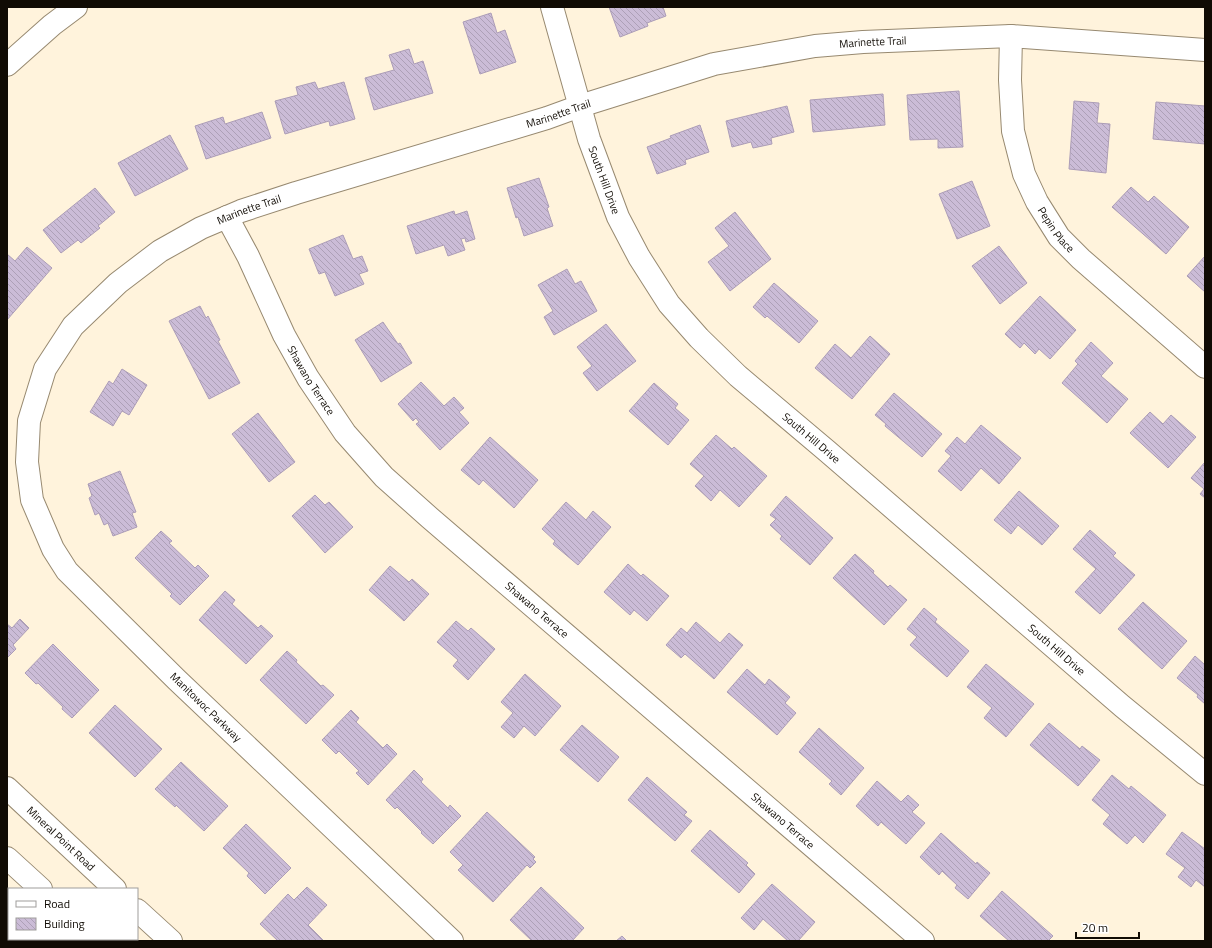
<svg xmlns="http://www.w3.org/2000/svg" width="1212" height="948" font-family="'Titillium Web',sans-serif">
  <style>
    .building { fill: url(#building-back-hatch); stroke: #ac9db7 }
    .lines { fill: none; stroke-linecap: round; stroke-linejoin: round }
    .minor-casing { stroke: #978970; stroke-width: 24 }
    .secondary-casing { stroke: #978970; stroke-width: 24 }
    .minor { stroke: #fff; stroke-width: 22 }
    .secondary { stroke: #fff; stroke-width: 22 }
    .labels { text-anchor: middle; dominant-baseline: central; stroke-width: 3; stroke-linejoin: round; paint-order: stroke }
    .street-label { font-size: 11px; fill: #100b04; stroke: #fff }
  </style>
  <defs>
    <pattern id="building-back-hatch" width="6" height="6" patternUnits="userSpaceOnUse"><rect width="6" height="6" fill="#cbbcd7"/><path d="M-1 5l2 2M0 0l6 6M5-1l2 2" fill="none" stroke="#ada0b7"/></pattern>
  </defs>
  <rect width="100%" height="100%" fill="#fff3dc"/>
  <g class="building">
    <polygon points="609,7 663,7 666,16 647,23 648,26 620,37"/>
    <polygon points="491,13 497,33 505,30 516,62 480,74 463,22"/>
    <polygon points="409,49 414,64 423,61 433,93 374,110 365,78 394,70 389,55"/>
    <polygon points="315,82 318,89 344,82 355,119 330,126 329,121 285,134 275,101 298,95 296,87"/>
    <polygon points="959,91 963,147 938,148 938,139 910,140 907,95"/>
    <polygon points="883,94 885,125 813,132 810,100"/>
    <polygon points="1074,101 1099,103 1097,123 1110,124 1106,173 1069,169"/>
    <polygon points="1156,102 1205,106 1205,144 1153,139"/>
    <polygon points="787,106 794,132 771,138 772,144 753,148 751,142 732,147 726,121"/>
    <polygon points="262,112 271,138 206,159 195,126 223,117 225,124"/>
    <polygon points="700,125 709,152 685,160 686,164 657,174 647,147 671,138 670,136"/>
    <polygon points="170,135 188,169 135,196 118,163"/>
    <polygon points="539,178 549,207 547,208 553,226 524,236 518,217 516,218 507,188"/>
    <polygon points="972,181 990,226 957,239 939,194"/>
    <polygon points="1131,187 1148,202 1154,196 1189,227 1166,254 1112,207"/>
    <polygon points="95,188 115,212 98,226 100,228 81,243 78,240 61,253 43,230"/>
    <polygon points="454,211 455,215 467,211 475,239 466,242 465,238 461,239 465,250 448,256 444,245 416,254 407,226"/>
    <polygon points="735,212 771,259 730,291 708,262 729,246 715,228"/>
    <polygon points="343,235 353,259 362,256 368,271 359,274 364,284 335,296 325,272 319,274 309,249"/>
    <polygon points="999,246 1027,283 1000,304 972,266"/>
    <polygon points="27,247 52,268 7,320 7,254 15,261"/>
    <polygon points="1205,256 1205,292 1187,276"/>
    <polygon points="567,269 575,284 581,281 597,311 554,335 544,317 553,311 538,285"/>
    <polygon points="774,283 818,321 799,343 767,316 765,318 753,307"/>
    <polygon points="1040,296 1076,330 1050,359 1039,349 1035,354 1024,343 1020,348 1005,334"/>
    <polygon points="200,306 206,318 208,316 220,340 218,341 240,383 209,399 169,321"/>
    <polygon points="383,322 398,344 400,343 412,363 381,382 355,340"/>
    <polygon points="606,324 636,361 597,391 583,373 592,366 577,347"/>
    <polygon points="870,336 890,354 852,399 815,368 835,344 851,358"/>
    <polygon points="1091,342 1113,363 1101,376 1128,399 1107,423 1062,383 1078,364 1075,361"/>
    <polygon points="122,369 147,385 129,415 122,411 113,426 90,412 109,381 113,384"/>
    <polygon points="421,382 444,406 454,397 464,408 459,412 469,423 440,450 416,424 419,422 416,418 413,421 398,404"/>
    <polygon points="654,383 678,404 675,408 689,420 668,445 629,411"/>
    <polygon points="894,393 942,434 922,457 885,426 886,424 875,415"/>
    <polygon points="1150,412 1163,424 1171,415 1196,437 1168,468 1130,433"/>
    <polygon points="258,413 295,462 269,482 232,434"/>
    <polygon points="981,425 1021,458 999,484 981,468 961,491 938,471 951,456 945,451 957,437 965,444"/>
    <polygon points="716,435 732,449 734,447 767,476 739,507 720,490 711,501 695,486 704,476 690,464"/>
    <polygon points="490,437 538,480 514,508 483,480 479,485 461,470"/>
    <polygon points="1205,462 1205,498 1200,494 1204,489 1191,478"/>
    <polygon points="120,471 136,512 132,513 137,527 113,536 108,523 104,525 99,513 95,515 89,498 92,496 88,484"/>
    <polygon points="1019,491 1059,526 1042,545 1018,525 1011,534 994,520"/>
    <polygon points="315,495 325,505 329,502 353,527 325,553 292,516"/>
    <polygon points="786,496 833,538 810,565 780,539 782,536 770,525 776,519 770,515"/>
    <polygon points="566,502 586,520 593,511 611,527 578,565 553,544 555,541 542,529"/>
    <polygon points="1090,530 1116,553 1113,556 1135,575 1100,614 1075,592 1096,569 1073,549"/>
    <polygon points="161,531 172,541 169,543 195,568 198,565 209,576 180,605 170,596 172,594 135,558"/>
    <polygon points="855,554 874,571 873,573 888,587 890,585 907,600 884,625 833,578"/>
    <polygon points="628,564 641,576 643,574 669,596 647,621 634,610 630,615 604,592"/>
    <polygon points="390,566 409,582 412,579 429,594 404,621 369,590"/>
    <polygon points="225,591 235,600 232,604 258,628 261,625 273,636 246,664 199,620"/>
    <polygon points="1143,602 1187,641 1162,669 1118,629"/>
    <polygon points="924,608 937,619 935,622 969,651 947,677 910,645 917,637 907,629"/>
    <polygon points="20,619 29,628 13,645 16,649 7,658 7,624 12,628"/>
    <polygon points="456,621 468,631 471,628 495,649 468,680 453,666 458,660 437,642"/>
    <polygon points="696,622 720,643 729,633 743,645 714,679 685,654 681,658 666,645 681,628 687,633"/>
    <polygon points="53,644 99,690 72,718 62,709 63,707 38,683 36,684 25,673"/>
    <polygon points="287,651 297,660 296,662 321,686 323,685 334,695 306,724 260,680"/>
    <polygon points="1195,656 1205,665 1205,704 1197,697 1198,695 1177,678"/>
    <polygon points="986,664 1034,704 1006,737 984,718 992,708 967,687"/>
    <polygon points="747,669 765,685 769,679 790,697 785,703 796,713 777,735 727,692"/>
    <polygon points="525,674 561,706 535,736 524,726 514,738 501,727 513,713 501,702"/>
    <polygon points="115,705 162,749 135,777 89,733"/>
    <polygon points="351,710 359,718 356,722 383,748 387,744 397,754 368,785 356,773 359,771 339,751 336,754 322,740"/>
    <polygon points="1049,723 1080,749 1082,746 1100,760 1078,786 1030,745"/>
    <polygon points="582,725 619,757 598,782 560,750"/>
    <polygon points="819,728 864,768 841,795 829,784 832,781 799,752"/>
    <polygon points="181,762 228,806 204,831 176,805 175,807 155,789"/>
    <polygon points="414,770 423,779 421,782 448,808 450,805 461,816 433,844 421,833 422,832 397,807 395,809 386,800"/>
    <polygon points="1112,775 1129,789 1131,786 1166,815 1143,843 1135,835 1127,844 1103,824 1110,815 1092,800"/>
    <polygon points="647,777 687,812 684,815 692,821 675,841 628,800"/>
    <polygon points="877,781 901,802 908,795 919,805 912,812 925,823 906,844 881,822 878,826 856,806"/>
    <polygon points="487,812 535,857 533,859 536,862 530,868 527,865 493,902 458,870 463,865 450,852"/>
    <polygon points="246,824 291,868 265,894 247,876 249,873 223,848"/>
    <polygon points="710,830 748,863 746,865 755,874 739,893 691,851"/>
    <polygon points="1182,832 1205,849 1205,887 1196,880 1191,887 1178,877 1185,868 1166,854"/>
    <polygon points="941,833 976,864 977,862 990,873 968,899 955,888 957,885 942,871 939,875 920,857"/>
    <polygon points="772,884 815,922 798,941 788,941 763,919 754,930 741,918"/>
    <polygon points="307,887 327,905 308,925 324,941 278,941 260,924 288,894 294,900"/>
    <polygon points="541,887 584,928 572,941 532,941 510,920"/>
    <polygon points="1002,891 1053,936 1048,941 1009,941 980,916"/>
    <polygon points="622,936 627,941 616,941"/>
  </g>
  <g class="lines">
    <defs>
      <g id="minor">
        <path id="s1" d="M552,7L589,139L618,217L639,257L669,304L699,338L738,376L827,451L1122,706L1205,774"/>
        <path id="s2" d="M1011,36L1010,80L1013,131L1024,174L1037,202L1059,237L1081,259L1205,367"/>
        <path id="s3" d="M227,217L248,256L284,335L308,378L345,433L384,477L430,518L923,941"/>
        <path id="s4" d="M452,941L177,680L67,571L53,549L32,500L27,462L29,421L45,369L73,326L118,283L160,251L201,228L241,211L296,193L547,118L580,106L714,64L815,46L863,42L1011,36L1205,50"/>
      </g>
      <g id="secondary">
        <polyline points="7,65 52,25 76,7"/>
        <path id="s5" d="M7,788L115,889"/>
        <polyline points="7,858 41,889"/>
        <polyline points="137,910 171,941"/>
        <polyline points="94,939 96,941"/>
      </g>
    </defs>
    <use href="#minor" class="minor-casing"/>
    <use href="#secondary" class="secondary-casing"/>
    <use href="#minor" class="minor"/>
    <use href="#secondary" class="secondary"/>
  </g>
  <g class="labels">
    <g class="street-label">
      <text stroke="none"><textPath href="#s4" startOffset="1660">Marinette Trail</textPath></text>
      <text stroke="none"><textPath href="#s4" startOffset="1336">Marinette Trail</textPath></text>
      <text stroke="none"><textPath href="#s1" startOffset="181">South Hill Drive</textPath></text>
      <text stroke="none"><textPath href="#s4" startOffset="1012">Marinette Trail</textPath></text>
      <text stroke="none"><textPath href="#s2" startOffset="204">Pepin Place</textPath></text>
      <text stroke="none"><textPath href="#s3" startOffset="184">Shawano Terrace</textPath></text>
      <text stroke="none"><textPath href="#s1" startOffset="517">South Hill Drive</textPath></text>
      <text stroke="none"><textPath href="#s3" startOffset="508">Shawano Terrace</textPath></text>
      <text stroke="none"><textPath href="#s1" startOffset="841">South Hill Drive</textPath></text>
      <text transform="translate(206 707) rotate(44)">Manitowoc Parkway</text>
      <text stroke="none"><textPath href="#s3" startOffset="832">Shawano Terrace</textPath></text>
      <text stroke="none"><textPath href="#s5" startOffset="74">Mineral Point Road</textPath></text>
    </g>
  </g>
  <rect width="1212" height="948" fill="none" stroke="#100b04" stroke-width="16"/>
  <rect x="8" y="888" width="130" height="52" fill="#ffffff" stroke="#9f9d9b"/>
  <rect x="16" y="901" width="20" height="6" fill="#ffffff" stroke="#9f9d9b"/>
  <text x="44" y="908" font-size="12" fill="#100b04">Road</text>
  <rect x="16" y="918" width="20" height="12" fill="url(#building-back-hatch)" stroke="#9f9d9b"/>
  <text x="44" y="928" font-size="12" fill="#100b04">Building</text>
  <path d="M1076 932v6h63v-6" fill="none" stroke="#100b04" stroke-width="2"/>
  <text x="1082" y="932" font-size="12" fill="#100b04" stroke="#ffffff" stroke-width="3" paint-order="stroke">20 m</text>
</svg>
